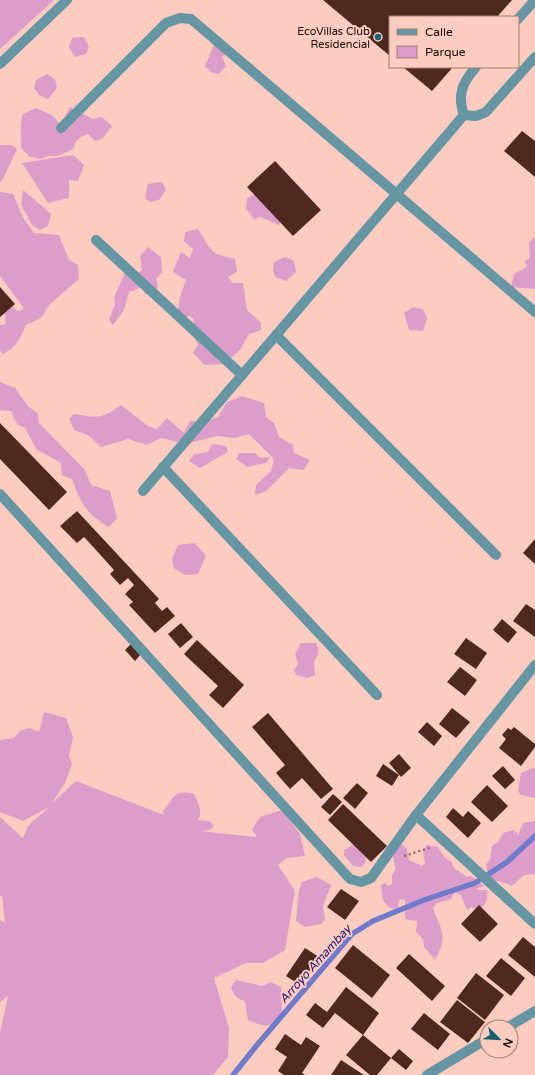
<svg xmlns="http://www.w3.org/2000/svg" width="535" height="1075" font-family="'Varela Round',sans-serif">
  <style>
    .green { fill: #dc9dcb }
    .lines { fill: none; stroke-linecap: round; stroke-linejoin: round }
    .stream { stroke: #717bcb; stroke-width: 5.5 }
    .building { fill: #4d291f }
    .path { stroke: #927269; stroke-width: 2.5; stroke-dasharray: 2 3; stroke-linecap: butt }
    .minor { stroke: #6696a3; stroke-width: 10 }
    .poi-dot { fill: #196071; stroke: #fbccbf; stroke-width: 1.5 }
    .labels { text-anchor: middle; dominant-baseline: central; stroke-width: 4; stroke-linejoin: round; paint-order: stroke }
    .poi-label { font-size: 11px; fill: #190a06; stroke: #fbccbf; text-anchor: end }
    .water-label { font-size: 12px; font-style: italic; fill: #1e1171; stroke: #fbccbf }
  </style>
  <rect width="100%" height="100%" fill="#fbccbf"/>
  <g class="green">
    <polygon points="0,0 54,0 0,49"/>
    <polygon points="84,37 89,47 86,54 75,57 69,47 72,38"/>
    <polygon points="214,45 231,49 222,57 226,66 219,74 211,72 205,66"/>
    <polygon points="47,74 55,79 57,88 48,99 39,95 34,88 36,80"/>
    <path d="M70,107L93,119L102,117L112,126L103,138L95,141L88,134C79,137 75,140 73,149L58,156H48L40,159L30,157L21,148C22,135 19,126 23,114L36,108L52,115L59,123L63,121Z"/>
    <polygon points="0,145 11,145 17,149 2,181 0,182"/>
    <polygon points="73,155 84,165 78,181 69,180 69,198 48,203 22,163"/>
    <polygon points="162,182 166,190 159,200 150,202 145,198 148,184"/>
    <polygon points="23,190 51,214 48,226 40,230 32,225 21,205"/>
    <path d="M0,192L13,194L24,219L34,233L59,235L69,260L78,265L79,279L50,304L41,318L26,325C20,339 17,347 3,354L0,351V325L6,324L4,310L10,305L17,311L23,310V307L0,276Z"/>
    <polygon points="256,193 281,221 279,225 260,217 254,219 246,209 247,199"/>
    <polygon points="198,229 209,247 216,254 235,259 237,272 228,277 233,283 243,283 247,310 261,323 261,330 249,334 240,350 224,364 205,365 193,353 198,345 192,331 194,321 191,316 184,317 178,311 180,297 186,280 173,272 181,252 190,258 193,249 184,241 185,232"/>
    <polygon points="535,236 535,289 511,287 514,274 527,267 525,261 530,258 529,243"/>
    <polygon points="148,247 161,257 162,272 156,279 158,286 154,296 145,294 142,287 129,292 124,310 113,325 109,320 115,304 114,298 126,270 135,276 142,270 140,256"/>
    <polygon points="285,257 294,261 296,272 286,281 275,277 273,270 274,262"/>
    <polygon points="413,307 423,309 427,318 423,331 409,330 404,313"/>
    <path d="M0,382L15,388L28,406L38,414L39,423L85,470L91,485L110,491L117,518L109,527C87,515 80,502 72,479L62,475L61,463L36,449L25,428L17,424L11,411L0,410Z"/>
    <path d="M242,396L264,403L266,417L274,423L279,437L293,445L294,453L310,460L303,470L289,468L266,491L255,495L256,485L271,471L274,459L249,434L235,438L217,436L185,444L161,438L147,445L128,439L101,447L88,435L74,430L69,419L74,414C97,418 102,419 121,405L148,426L157,429L167,418L184,433L190,421L204,422L218,417L227,402Z"/>
    <polygon points="212,444 226,446 228,452 200,468 189,461 194,454 208,452"/>
    <polygon points="239,453 255,453 260,458 270,457 266,463 247,467 236,459"/>
    <polygon points="195,543 206,556 198,574 185,575 174,568 172,559 178,545"/>
    <polygon points="301,643 316,643 319,652 314,662 315,675 307,678 296,675 294,670 298,664 295,654"/>
    <path d="M44,712L66,718L73,737L69,756L72,764L65,783L52,803L76,781L164,815L163,811C175,798 172,789 194,794C198,802 203,812 198,820L209,821L214,825L210,830L200,831L257,837L252,829L260,817L282,810L300,834L305,856L287,858L278,865L295,891L285,950L263,963H246L214,978L229,1028L228,1057L213,1075H0V1033L8,996L0,1002V920L5,923L2,896H0V817L23,838L28,826L49,807L23,821L0,812V740L14,738L20,731L29,728L39,732Z"/>
    <polygon points="532,768 535,770 535,798 521,795 518,791 521,773"/>
    <polygon points="535,821 535,875 533,874 524,875 512,886 502,882 489,880 486,865 490,859 492,846 499,841 503,833 514,830 518,835 523,823"/>
    <polygon points="355,844 366,857 365,863 361,867 353,866 344,855 344,850"/>
    <path d="M402,844L407,849L409,860L422,866L425,863L423,853L426,845L438,847L445,858L451,861L454,868L467,877L471,876L485,886L478,888L477,890H487C488,901 487,904 478,910L471,907L467,910L461,895L455,892L451,899L437,903L433,908C442,932 448,936 435,960L424,947L423,939L416,932L417,921L405,919V900L399,899L398,908L393,909C382,904 382,897 381,886L384,883L389,886L392,884V875L396,869L392,854L396,848Z"/>
    <polygon points="317,877 331,885 323,906 325,919 321,924 305,927 296,921 299,890 302,882"/>
    <path d="M236,980L262,986L271,982L281,987L282,1018C269,1029 263,1026 248,1020L245,1001C237,999 233,995 231,987Z"/>
  </g>
  <g class="lines">
    <polyline class="stream" points="233,1075 257,1045 352,934 373,921 424,900 475,883 507,862 535,836"/>
  </g>
  <g class="building">
    <polygon points="323,0 512,0 497,17 390,17 390,56"/>
    <polygon points="403,67 453,67 432,91"/>
    <polygon points="522,131 535,141 535,177 504,151"/>
    <polygon points="275,161 321,210 293,236 247,187"/>
    <polygon points="0,287 15,304 0,317"/>
    <polygon points="0,423 67,492 49,510 0,459"/>
    <polygon points="77,511 159,599 155,603 162,611 167,607 175,616 155,633 129,605 133,602 125,594 134,585 128,578 120,585 110,574 114,570 86,539 84,537 77,543 60,526"/>
    <polygon points="535,539 535,564 523,553"/>
    <polygon points="526,604 535,610 535,637 513,621"/>
    <polygon points="502,619 517,632 508,643 493,630"/>
    <polygon points="181,623 193,637 180,648 168,634"/>
    <polygon points="466,638 487,653 476,669 454,654"/>
    <polygon points="197,640 244,685 223,708 209,695 218,686 184,654"/>
    <polygon points="131,644 141,654 135,661 125,650"/>
    <polygon points="460,667 477,680 465,696 447,682"/>
    <polygon points="452,708 470,722 456,738 439,724"/>
    <polygon points="268,713 333,789 321,799 302,778 290,789 276,773 285,765 252,727"/>
    <polygon points="427,722 442,736 434,746 418,732"/>
    <polygon points="514,727 535,744 535,747 521,766 499,748 506,739 502,735 508,728 511,730"/>
    <polygon points="399,754 411,768 401,777 389,763"/>
    <polygon points="383,764 399,775 392,786 376,776"/>
    <polygon points="503,766 515,780 505,789 492,776"/>
    <polygon points="357,783 368,793 355,809 343,798"/>
    <polygon points="487,785 508,806 492,822 471,802"/>
    <polygon points="333,794 342,802 330,815 321,807"/>
    <polygon points="343,804 387,846 371,862 328,820"/>
    <polygon points="453,808 463,817 468,811 481,823 468,838 446,817"/>
    <polygon points="341,889 359,901 345,920 327,907"/>
    <polygon points="479,905 498,924 480,942 461,924"/>
    <polygon points="523,937 535,947 535,977 508,955"/>
    <polygon points="353,945 390,975 372,998 335,968"/>
    <polygon points="305,948 319,957 300,985 286,976"/>
    <polygon points="409,954 445,986 432,1001 396,968"/>
    <polygon points="501,958 525,978 511,996 486,976"/>
    <polygon points="476,973 504,995 485,1020 457,998"/>
    <polygon points="346,987 379,1013 363,1035 335,1013 323,1028 306,1015 315,1003 327,1012"/>
    <polygon points="457,1000 485,1022 468,1043 440,1022"/>
    <polygon points="424,1013 450,1034 438,1050 411,1029"/>
    <polygon points="285,1034 301,1045 306,1037 320,1046 302,1073 305,1075 284,1075 278,1071 287,1057 275,1049"/>
    <polygon points="363,1035 391,1058 377,1075 370,1075 346,1055"/>
    <polygon points="399,1049 413,1061 406,1070 391,1058"/>
    <polygon points="341,1060 364,1075 331,1075"/>
  </g>
  <g class="lines">
    <polyline class="path" points="404,856 432,847"/>
    <g class="minor">
      <polyline points="518,19 535,0"/>
      <polyline points="0,64 67,0"/>
      <polyline points="464,115 476,116 486,112 535,57"/>
      <path d="M464,115C457,95 462,83 476,67"/>
      <polyline points="61,128 166,23 180,18 191,19 535,312"/>
      <polyline points="96,240 242,375"/>
      <polyline points="276,335 496,555"/>
      <polyline points="163,467 377,695"/>
      <polyline points="143,491 464,115"/>
      <polyline points="0,494 350,879 361,882 371,878 416,815 535,665"/>
      <polyline points="416,815 535,924"/>
      <polyline points="508,1027 535,1011"/>
      <polyline points="427,1075 487,1039"/>
    </g>
  </g>
  <circle class="poi-dot" cx="378" cy="37" r="4"/>
  <g class="labels">
    <g class="poi-label">
      <text x="370" y="31">EcoVillas Club<tspan x="370" dy="13">Residencial</tspan></text>
    </g>
    <g class="water-label">
      <text transform="translate(315 964) rotate(-48)">Arroyo Amambay</text>
    </g>
  </g>
  <rect x="389" y="16" width="130" height="52" fill="#fbccbf" stroke="#a17e75"/>
  <rect x="397" y="29" width="20" height="6" fill="#6696a3" stroke="#a17e75"/>
  <text x="425" y="36" font-size="12" fill="#190a06">Calle</text>
  <rect x="397" y="46" width="20" height="12" fill="#dc9dcb" stroke="#a17e75"/>
  <text x="425" y="56" font-size="12" fill="#190a06">Parque</text>
  <g transform="translate(499 1039) rotate(114)"><circle r="19" fill="#fbccbf" stroke="#a17e75"/>
  <path d="M0-3L7 15L0 10L-7 15Z" fill="#196071"/>
  <text y="-6" font-size="11" font-weight="bold" text-anchor="middle" fill="#190a06">N</text>
  </g>
</svg>
